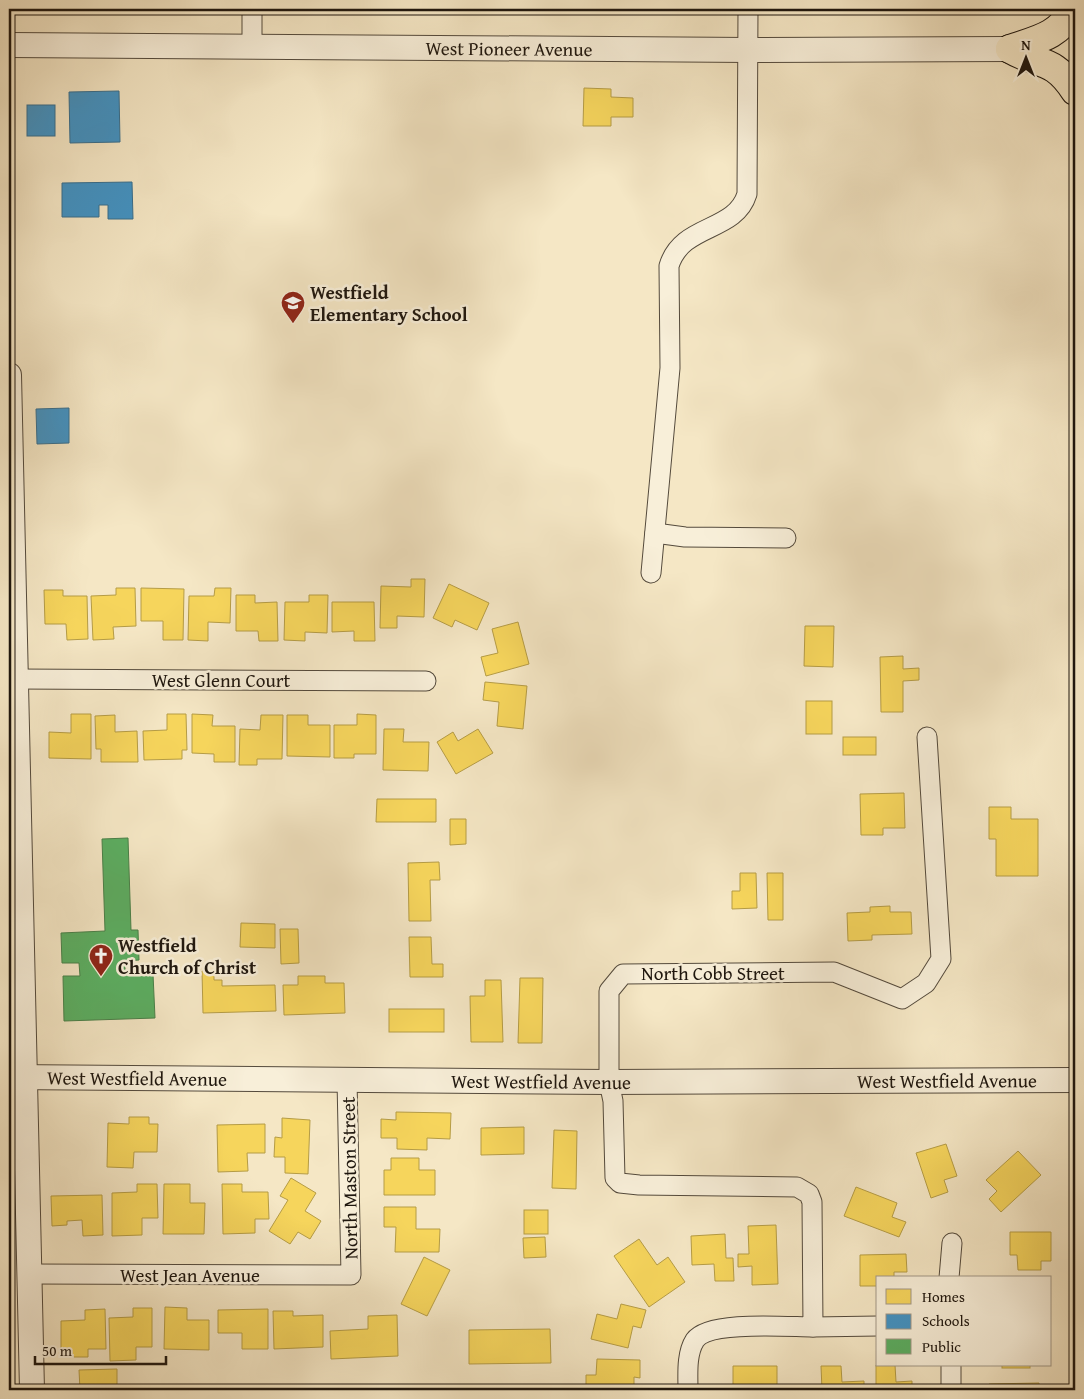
<svg xmlns="http://www.w3.org/2000/svg" width="1084" height="1399" font-family="'Gentium Book Plus',serif">
  <style>
    .homes { fill: #f6d55c; stroke: #b59c45 }
    .schools { fill: #4393c3; stroke: #386e8d }
    .public { fill: #5aae61; stroke: #488048 }
    .lines { fill: none; stroke-linecap: round; stroke-linejoin: round }
    .minor-casing { stroke: #544a3c; stroke-width: 21 }
    .tertiary-casing { stroke: #544a3c; stroke-width: 26 }
    .motorway-casing { stroke: #1e160e; stroke-width: 30 }
    .minor { stroke: #f8efd9; stroke-width: 19 }
    .tertiary { stroke: #f8efd9; stroke-width: 24 }
    .motorway { stroke: #f5e7c5; stroke-width: 28 }
    .labels { text-anchor: middle; dominant-baseline: central; stroke-width: 5; stroke-linejoin: round; paint-order: stroke }
    .street-label { font-size: 19px; fill: #1e160e; stroke: #f8efd9 }
    .poi-label { font-size: 19px; font-weight: bold; fill: #1e160e; stroke: #f8efd9; text-anchor: start }
  </style>
  <rect width="100%" height="100%" fill="#f5e7c5"/>
  <filter id="stains"><feTurbulence type="fractalNoise" baseFrequency=".004" numOctaves="4"/><feColorMatrix values="0 0 0 0 .2 0 0 0 0 .09 0 0 0 0 .02 0 0 0 .5 -.17"/></filter>
  <radialGradient id="worn" r=".72"><stop offset=".6" stop-color="#630" stop-opacity="0"/><stop offset="1" stop-color="#630" stop-opacity=".3"/></radialGradient>
  <g class="homes">
    <polygon points="584,88 611,89 611,97 633,98 633,117 611,117 611,126 583,126"/>
    <polygon points="411,579 425,579 424,617 397,616 397,628 380,628 381,586 411,587"/>
    <polygon points="449,584 489,603 477,630 455,620 452,627 433,618"/>
    <polygon points="116,588 135,588 136,626 113,627 114,639 93,640 91,596 116,595"/>
    <polygon points="141,588 184,589 183,640 163,640 163,621 141,621"/>
    <polygon points="215,588 231,588 230,623 208,622 208,641 188,640 189,596 214,596"/>
    <polygon points="44,590 63,590 63,596 87,596 88,639 67,640 66,624 45,624"/>
    <polygon points="236,595 255,595 255,603 277,602 278,641 259,641 258,631 236,631"/>
    <polygon points="309,595 328,595 327,633 305,632 305,641 284,640 285,602 309,602"/>
    <polygon points="332,602 374,602 375,641 354,641 354,631 332,632"/>
    <polygon points="518,622 529,664 486,676 481,657 498,653 492,629"/>
    <polygon points="805,626 834,626 833,667 804,666"/>
    <polygon points="903,656 903,669 919,668 919,680 903,681 903,712 881,712 880,657"/>
    <polygon points="485,682 527,686 523,729 497,726 499,702 483,700"/>
    <rect x="806" y="701" width="26" height="33"/>
    <polygon points="71,714 91,714 91,759 49,758 49,732 71,733"/>
    <polygon points="167,714 186,714 187,750 182,750 182,759 144,760 143,731 167,730"/>
    <polygon points="192,714 213,715 212,726 235,726 235,762 214,762 214,754 192,753"/>
    <polygon points="357,714 376,715 376,754 354,754 354,758 334,758 334,725 357,725"/>
    <polygon points="115,715 115,732 137,731 138,762 101,762 101,749 96,749 95,716"/>
    <polygon points="261,715 283,715 282,759 257,759 257,765 239,765 240,729 260,730"/>
    <polygon points="287,715 308,715 308,725 330,725 330,757 287,756"/>
    <polygon points="384,729 404,729 403,742 429,742 428,771 383,770"/>
    <polygon points="478,729 493,753 456,774 437,742 453,732 458,741"/>
    <rect x="843" y="737" width="33" height="18"/>
    <polygon points="904,793 905,828 883,828 883,835 861,835 860,794"/>
    <polygon points="377,799 436,799 436,822 376,822"/>
    <polygon points="989,807 1011,807 1011,819 1038,819 1038,876 996,876 996,839 989,839"/>
    <polygon points="450,819 466,819 466,844 450,845"/>
    <polygon points="439,862 440,880 430,880 431,921 409,921 408,863"/>
    <polygon points="740,873 756,873 757,908 732,909 732,891 740,891"/>
    <polygon points="767,873 783,873 783,920 768,920"/>
    <polygon points="890,906 890,912 911,912 912,934 872,935 872,940 848,941 847,913 870,912 870,907"/>
    <polygon points="241,923 275,924 275,948 240,947"/>
    <polygon points="280,929 298,929 299,963 281,964"/>
    <polygon points="409,937 431,937 432,964 443,964 443,977 410,977"/>
    <polygon points="202,971 214,971 214,980 222,980 222,986 275,985 276,1011 203,1013"/>
    <polygon points="298,976 325,976 325,983 344,983 345,1013 284,1015 283,985 298,985"/>
    <polygon points="520,978 543,978 542,1043 518,1043"/>
    <polygon points="485,980 501,980 503,1042 471,1042 470,996 485,996"/>
    <rect x="389" y="1009" width="55" height="23"/>
    <polygon points="396,1112 451,1113 450,1139 427,1138 427,1150 397,1149 397,1138 381,1138 381,1119 396,1120"/>
    <polygon points="129,1117 149,1117 149,1124 158,1124 157,1152 134,1152 133,1168 107,1167 108,1123 129,1124"/>
    <polygon points="282,1118 310,1120 308,1174 285,1173 285,1157 274,1157 275,1137 282,1138"/>
    <polygon points="265,1124 265,1153 247,1153 248,1171 218,1172 217,1125"/>
    <polygon points="524,1127 524,1154 481,1155 481,1128"/>
    <polygon points="554,1130 577,1131 576,1189 552,1188"/>
    <polygon points="946,1144 957,1176 944,1180 948,1192 931,1198 916,1153"/>
    <polygon points="1018,1151 1041,1175 1001,1212 989,1199 997,1191 986,1180"/>
    <polygon points="391,1158 419,1158 419,1170 435,1170 435,1195 384,1195 384,1170 391,1170"/>
    <polygon points="291,1178 316,1193 305,1211 321,1221 310,1239 298,1232 290,1244 269,1231 288,1200 280,1196"/>
    <polygon points="137,1184 157,1184 158,1218 142,1218 142,1235 112,1236 112,1193 137,1192"/>
    <polygon points="164,1184 190,1184 190,1203 205,1203 204,1234 163,1234"/>
    <polygon points="222,1184 242,1184 242,1192 268,1192 269,1219 255,1219 255,1233 223,1234"/>
    <polygon points="856,1187 897,1203 892,1217 906,1222 899,1237 844,1216"/>
    <polygon points="102,1195 103,1235 83,1236 82,1220 67,1221 67,1225 52,1226 51,1196"/>
    <polygon points="384,1207 416,1207 416,1229 440,1229 439,1252 395,1252 396,1227 384,1227"/>
    <rect x="524" y="1210" width="24" height="24"/>
    <polygon points="776,1225 778,1284 752,1285 752,1266 738,1267 738,1254 749,1254 748,1226"/>
    <polygon points="1010,1232 1051,1232 1051,1261 1041,1261 1041,1270 1018,1270 1017,1255 1010,1255"/>
    <polygon points="725,1234 726,1258 733,1258 734,1281 715,1281 714,1264 692,1265 691,1236"/>
    <polygon points="545,1237 546,1257 524,1258 523,1238"/>
    <polygon points="639,1239 657,1265 668,1257 685,1282 649,1307 614,1256"/>
    <polygon points="906,1254 907,1272 894,1272 894,1278 878,1278 878,1286 860,1286 860,1255"/>
    <polygon points="424,1257 450,1270 427,1316 401,1304"/>
    <polygon points="621,1304 646,1310 641,1328 633,1326 628,1348 591,1339 597,1314 617,1319"/>
    <polygon points="165,1307 187,1308 187,1320 209,1320 209,1350 164,1349"/>
    <polygon points="133,1308 152,1308 152,1347 136,1347 136,1360 110,1361 109,1318 133,1317"/>
    <polygon points="105,1309 106,1349 88,1349 88,1357 72,1357 72,1350 61,1350 61,1321 85,1320 85,1310"/>
    <polygon points="268,1309 268,1349 242,1349 242,1333 218,1333 218,1310"/>
    <polygon points="273,1311 293,1311 293,1316 323,1315 323,1347 274,1349"/>
    <polygon points="397,1315 398,1356 331,1359 330,1331 368,1329 368,1316"/>
    <polygon points="550,1329 551,1363 469,1364 469,1330"/>
    <polygon points="597,1359 640,1360 640,1378 634,1377 634,1390 586,1390 586,1375 596,1375"/>
    <polygon points="876,1365 895,1365 896,1382 912,1381 912,1390 876,1390"/>
    <rect x="1002" y="1365" width="28" height="3"/>
    <polygon points="733,1366 777,1366 777,1389 733,1390"/>
    <polygon points="821,1366 841,1366 842,1382 864,1381 864,1390 822,1390"/>
    <polygon points="117,1369 117,1388 121,1388 121,1390 80,1390 79,1370"/>
    <polygon points="1039,1383 1039,1390 989,1390 989,1384"/>
  </g>
  <g class="schools">
    <polygon points="119,91 120,142 70,143 69,92"/>
    <rect x="27" y="105" width="28" height="31"/>
    <polygon points="132,182 133,219 108,219 108,205 99,205 99,217 62,217 62,183"/>
    <polygon points="69,408 69,443 37,444 36,409"/>
  </g>
  <polygon class="public" points="128,838 131,930 138,930 139,960 125,961 125,975 153,974 155,1018 64,1021 63,976 80,976 79,963 62,963 61,933 105,931 102,839"/>
  <g class="lines">
    <defs>
      <g id="minor">
        <polyline points="252,46 252,9"/>
        <polyline points="655,533 685,537 786,538"/>
        <path d="M651,573L670,368L669,266C682,223 735,233 747,194L748,9"/>
        <polyline points="15,679 426,681"/>
        <polyline points="29,1274 351,1275 347,1080"/>
        <polyline points="949,1278 952,1243"/>
        <polyline points="813,1327 878,1326"/>
        <polyline points="951,1365 951,1390"/>
        <path d="M688,1390C688,1375 686,1354 695,1340C709,1320 789,1327 813,1327L812,1202L809,1194L797,1187L639,1185L620,1183L615,1178L613,1101L609,1082V991L623,974L834,972L902,999L926,983L941,959L927,737"/>
      </g>
      <g id="tertiary">
        <path id="s1" d="M9,45L749,50L1010,49"/>
        <polyline points="9,375 32,1390"/>
        <path id="s2" d="M9,1077L609,1082L1075,1080"/>
      </g>
      <g id="motorway">
        <path d="M1010,49C1039,66 1053,57 1075,91"/>
        <path d="M1010,49C1039,39 1057,37 1074,9"/>
      </g>
    </defs>
    <use href="#minor" class="minor-casing"/>
    <use href="#tertiary" class="tertiary-casing"/>
    <use href="#motorway" class="motorway-casing"/>
    <use href="#minor" class="minor"/>
    <use href="#tertiary" class="tertiary"/>
    <use href="#motorway" class="motorway"/>
  </g>
  <defs>
    <symbol id="school-pin" viewBox="-11 -11 22 30"><path d="M0 17L-7.5 6A9.5 9.5 0 1 1 7.5 6Z" fill="#8f2418" stroke="#f8efd9"/><path d="M0-5L7-2L0 1L-7-2ZM-4 1L0 2.5L4 1V4Q0 6-4 4Z" fill="#fff"/></symbol>
    <symbol id="church-pin" viewBox="-11 -11 22 30"><path d="M0 17L-7.5 6A9.5 9.5 0 1 1 7.5 6Z" fill="#8f2418" stroke="#f8efd9"/><path d="M-1.2-6h2.4v3.5h3.3v2.4h-3.3V6h-2.4V-.1h-3.3v-2.4h3.3Z" fill="#fff"/></symbol>
  </defs>
  <g fill-rule="evenodd">
    <use href="#school-pin" x="279" y="289" width="28" height="38"/>
    <use href="#church-pin" x="87" y="942" width="28" height="38"/>
  </g>
  <g class="labels">
    <g class="street-label">
      <text stroke="none"><textPath href="#s1" startOffset="500">West Pioneer Avenue</textPath></text>
      <text x="221" y="680">West Glenn Court</text>
      <text x="713" y="973">North Cobb Street</text>
      <text stroke="none"><textPath href="#s2" startOffset="128">West Westfield Avenue</textPath></text>
      <text stroke="none"><textPath href="#s2" startOffset="938">West Westfield Avenue</textPath></text>
      <text stroke="none"><textPath href="#s2" startOffset="532">West Westfield Avenue</textPath></text>
      <text transform="translate(349 1178) rotate(-91)">North Maston Street</text>
      <text x="190" y="1275">West Jean Avenue</text>
    </g>
    <g class="poi-label">
      <text x="310" y="292">Westfield<tspan x="310" dy="22">Elementary School</tspan></text>
      <text x="118" y="945">Westfield<tspan x="118" dy="22">Church of Christ</tspan></text>
    </g>
  </g>
  <rect width="1084" height="1399" fill="none" stroke="#f5e7c5" stroke-width="30"/>
  <rect x="10" y="10" width="1064" height="1379" fill="none" stroke="#1e160e" stroke-width="2.5"/>
  <rect x="15" y="15" width="1054" height="1369" fill="none" stroke="#1e160e"/>
  <rect x="876" y="1276" width="175" height="90" fill="#f8efd9" stroke="#a19888"/>
  <rect x="886" y="1289" width="25" height="15" fill="#f6d55c" stroke="#a19888"/>
  <text x="922" y="1302" font-size="15" fill="#1e160e">Homes</text>
  <rect x="886" y="1314" width="25" height="15" fill="#4393c3" stroke="#a19888"/>
  <text x="922" y="1326" font-size="15" fill="#1e160e">Schools</text>
  <rect x="886" y="1339" width="25" height="15" fill="#5aae61" stroke="#a19888"/>
  <text x="922" y="1352" font-size="15" fill="#1e160e">Public</text>
  <g transform="translate(1026 58)" stroke="#f8efd9" stroke-width="4" paint-order="stroke">
  <path d="M0-4L9 19L0 12L-9 19Z" fill="#1e160e"/>
  <text y="-8" font-size="14" font-weight="bold" text-anchor="middle" fill="#1e160e">N</text>
  </g>
  <path d="M35 1356v8h131v-8" fill="none" stroke="#1e160e" stroke-width="2.5"/>
  <text x="42" y="1356" font-size="15" fill="#1e160e" stroke="#f8efd9" stroke-width="4" paint-order="stroke">50 m</text>
  <rect width="100%" height="100%" filter="url(#stains)"/>
  <rect width="100%" height="100%" fill="url(#worn)"/>
</svg>
